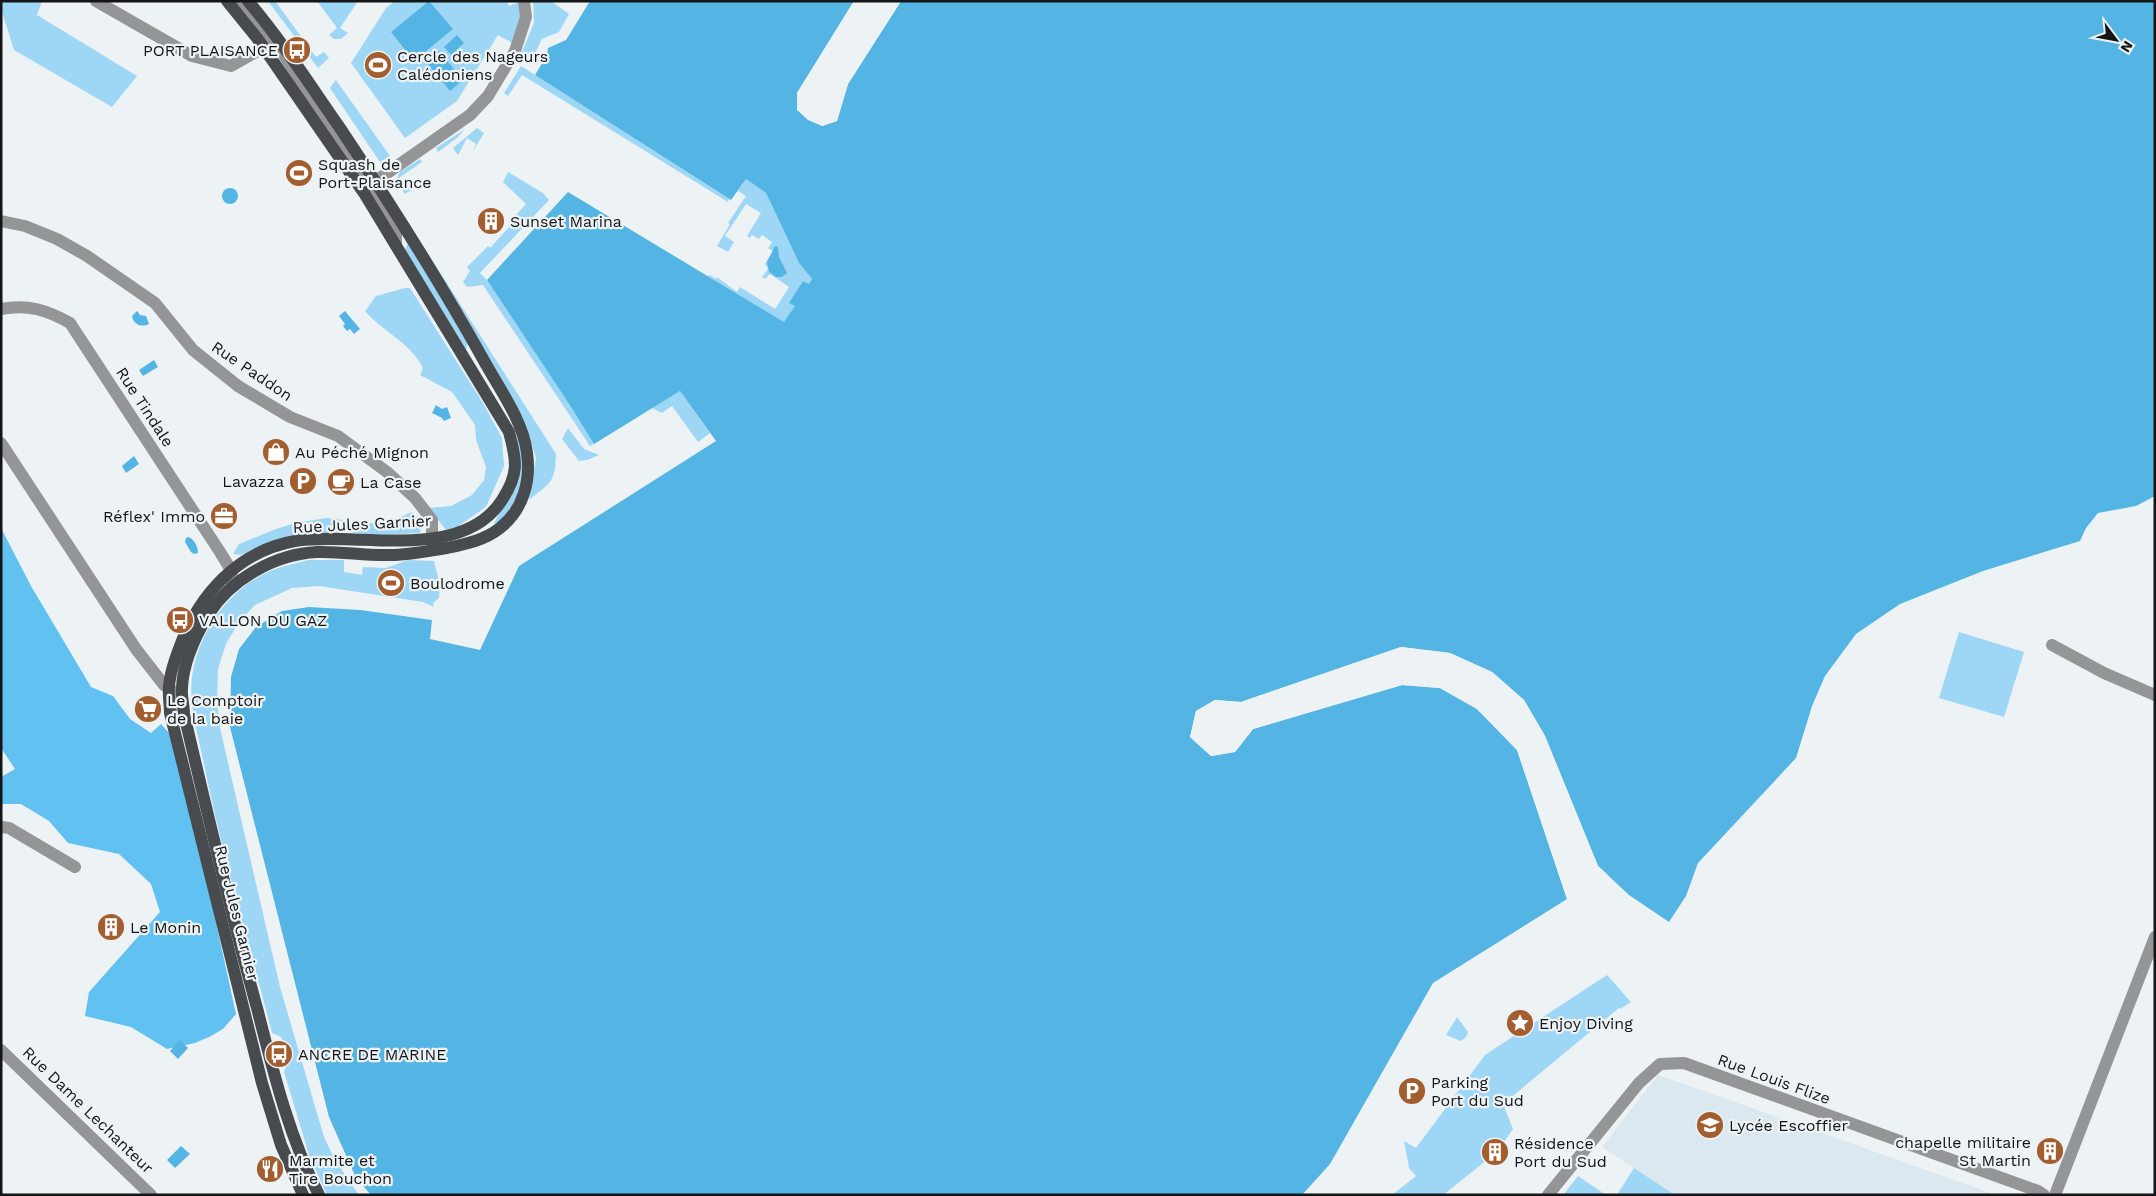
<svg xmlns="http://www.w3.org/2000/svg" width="2156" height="1196" font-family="'Work Sans',sans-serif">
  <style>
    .built { fill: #dbe8ef }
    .green { fill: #9ed7f5 }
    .forest { fill: #61c1f1 }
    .water { fill: #54b5e4 }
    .pier { fill: #edf2f5 }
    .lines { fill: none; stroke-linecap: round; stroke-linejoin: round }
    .minor { stroke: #939596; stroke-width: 12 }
    .major { stroke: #484b4d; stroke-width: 12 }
    .labels { text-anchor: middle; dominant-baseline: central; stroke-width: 4.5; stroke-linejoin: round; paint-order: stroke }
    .poi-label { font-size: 16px; fill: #131516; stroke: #edf2f5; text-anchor: start }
    .street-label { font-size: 16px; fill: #131516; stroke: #edf2f5 }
  </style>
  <rect width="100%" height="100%" fill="#edf2f5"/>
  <polygon class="built" points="1658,1075 1738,1103 1996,1195 1675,1195 1602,1147"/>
  <g class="green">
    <polygon points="1,1 42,1 37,15 137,76 112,107 14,50 1,9"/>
    <polygon points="268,1 275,1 316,57 324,52 329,58 318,68"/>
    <polygon points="317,1 358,1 340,28 348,33 341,39 334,39 329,35 337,28"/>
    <polygon points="395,1 507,1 509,6 519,2 522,15 512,43 498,35 457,101 405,138 351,63 386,8"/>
    <polygon points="533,1 551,1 569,14 559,32 542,39 535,53 520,60 519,59 534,23"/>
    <polygon points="521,66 729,199 728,202 522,75 508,96 504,93"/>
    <polygon points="336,80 390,156 380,162 330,88"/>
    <polygon points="477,128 484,133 473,151 476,144 467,138 458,155 453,148"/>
    <polygon points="465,129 457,138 438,152 436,148"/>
    <polygon points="420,159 422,162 396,180 400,172"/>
    <polygon points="508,172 543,193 549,200 480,273 487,280 569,404 594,444 590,446 483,285 467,287 463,282 470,271 467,267 488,246 490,248 511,225 509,223 526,204 503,182"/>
    <polygon points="409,179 415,187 405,194 399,186"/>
    <polygon points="746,179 766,193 799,263 812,279 809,285 803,281 790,303 795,306 785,323 708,276 710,275 716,279 717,277 737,292 740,287 775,309 789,287 770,274 765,279 762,277 768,269 765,264 773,251 768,248 772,242 762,235 759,239 752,235 750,238 747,236 761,213 746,204 725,236 734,242 728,252 717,246 730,224 728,223 746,196 738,191"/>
    <path d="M388,191L556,454C555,483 551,482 529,500L536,458L526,427Z"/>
    <polygon points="408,243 468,342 466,350 405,250"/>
    <path d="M405,288H410L483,403L502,438L504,466L486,507L457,527L446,530L429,508L451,506L472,495L484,480L486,467L476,440L475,425L452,392L420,375L423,368C410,342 383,332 365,311L376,296Z"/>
    <polygon points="680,391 710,433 698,442 672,406 662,413 652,408"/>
    <polygon points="568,428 584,449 599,455 587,460 579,461 562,439"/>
    <path d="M517,437C530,472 521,498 497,525L494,524C499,511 508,503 514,491C522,475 518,455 517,437Z"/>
    <polygon points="412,512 421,521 420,533 379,535 353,533 352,520 377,524 385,519 394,520"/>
    <path d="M326,518L344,520L343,533C303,530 277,536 241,555L233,554L239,544L276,529L296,523Z"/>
    <path d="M309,560H344V572L362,575L363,567L386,568L408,560L434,561L440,586L439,598L433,603L434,607L423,602L319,586L292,588L255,605L239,622L226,644L218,669L217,701L220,728L280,987L324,1137L335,1160L359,1195H327L309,1155L284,1072L288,1062L281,1037L272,1033C249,943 222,855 204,764C198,733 187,703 193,671C200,632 227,593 262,575C277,567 293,564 309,560Z"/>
    <polygon points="1959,632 2024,652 2004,717 1939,698"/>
    <polygon points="1607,975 1631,1002 1620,1009 1619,1008 1503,1104 1513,1129 1497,1152 1443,1195 1392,1195 1416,1176 1409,1168 1404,1141 1416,1148 1485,1055"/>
    <polygon points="1457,1017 1468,1032 1466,1037 1461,1041 1446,1035"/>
    <polygon points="1634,1168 1675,1195 1617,1195"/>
    <polygon points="1578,1176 1606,1195 1563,1195"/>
  </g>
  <polygon class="forest" points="1,528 31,586 91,687 113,696 130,719 151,733 161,724 169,733 202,859 236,1014 223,1029 209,1037 195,1043 167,1049 131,1027 85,1016 89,992 160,912 151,884 119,854 68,843 49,821 21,804 1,804 1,777 15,769 1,748"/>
  <g class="water">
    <polygon points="429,1 453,29 414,61 391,32"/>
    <polygon points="590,1 854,1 797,93 797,110 822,126 837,121 848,84 901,1 2155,1 2155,496 2136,506 2098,513 2086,528 2080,541 1983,571 1900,604 1856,634 1825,676 1812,706 1796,758 1698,863 1686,896 1669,922 1629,895 1598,866 1545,736 1524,700 1492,672 1450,653 1401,647 1241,702 1215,700 1196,711 1190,737 1211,756 1235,752 1253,729 1402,685 1440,688 1477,709 1517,750 1567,899 1433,983 1330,1164 1302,1195 371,1195 356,1178 329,1117 230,727 231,677 239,649 256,627 282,611 309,607 360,610 432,620 430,639 480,650 519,566 716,441 680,391 594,444 569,404 487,280 568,192 784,322 795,306 789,303 803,281 809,284 812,279 799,263 766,193 746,179 731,200 535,75 547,55 548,48 566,40"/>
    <polygon points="457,35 464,43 451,55 444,47"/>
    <polygon points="439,51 463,80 450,91 426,62"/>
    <circle cx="230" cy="196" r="8"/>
    <polygon points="775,246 778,247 779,257 787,273 782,277 776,277 769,272 767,262"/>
    <path d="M137,311L140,315L146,316L149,324C141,328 133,324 132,316Z"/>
    <polygon points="345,311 360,329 354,334 350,329 347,331 343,326 345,324 339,316"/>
    <polygon points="154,360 158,367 143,376 139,370"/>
    <polygon points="436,405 442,409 447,407 451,418 444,421 442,418 432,413"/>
    <polygon points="134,456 139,464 126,473 122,466"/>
    <path d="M189,537C194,540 198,546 198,553L194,554L191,552L185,542L186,538Z"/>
    <polygon points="180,1040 188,1048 178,1059 170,1051"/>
    <polygon points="181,1146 190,1154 175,1168 167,1160"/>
  </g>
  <g class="pier">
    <polygon points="854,1 857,1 800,94 800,109 810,118 822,123 835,119 846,82 898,1 901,1 848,84 837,121 822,126 808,120 797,110 797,93"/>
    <polygon points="1401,647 1450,653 1492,672 1524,700 1545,736 1598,866 1608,875 1605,876 1596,867 1543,737 1522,702 1491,674 1450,655 1401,650 1242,705 1215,702 1199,712 1193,736 1212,753 1234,749 1253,727 1402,683 1441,686 1479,707 1519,749 1569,898 1567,899 1517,750 1477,709 1440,688 1402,685 1253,729 1235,752 1211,756 1190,737 1196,711 1215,700 1241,702"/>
  </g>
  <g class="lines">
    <g class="minor">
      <polyline points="96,1 192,56 231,66 263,48 268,40 267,33 241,1"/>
      <polyline points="263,48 281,50 321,114 337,124"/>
      <polyline points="315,122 328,130 362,180 375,180 383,176 470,115 488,96 515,51 526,17 524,1"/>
      <polyline points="375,180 371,191 396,234 396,244"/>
      <polyline points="1,221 25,226 57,239 87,256 155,303 193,350 238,386 290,417 338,436 387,472 415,498 432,520 432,548"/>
      <path d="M1,309C28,304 47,310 70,323L220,552L231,570L232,577L229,579"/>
      <polyline points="1,443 136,649 164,685 176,693 179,709"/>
      <polyline points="2052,645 2104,673 2155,695"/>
      <polyline points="1,827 9,828 75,867"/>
      <polyline points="1,1050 151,1195"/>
      <polyline points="1548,1195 1639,1083 1660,1064 1684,1063 2038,1191 2044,1195"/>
      <polyline points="2055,1195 2155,937"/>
    </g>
    <g class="major">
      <path d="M227,1L257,38L364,193L509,432C517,461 519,474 502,500C462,563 356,531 295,541C238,551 199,595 180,646C175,659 170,673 169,686C168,695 170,704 170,713L262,1083L281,1145L303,1195"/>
      <path d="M248,1C282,41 310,85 340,128C390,203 439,280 483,359C498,387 523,420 527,453C531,481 523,510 500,528C485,540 466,544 447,548C428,551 409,555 390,555C366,556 341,551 317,552C275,554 231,579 208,615C195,637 183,662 182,688C181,696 184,705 184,714C207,812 230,911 257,1008C273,1071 289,1137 319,1195"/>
    </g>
  </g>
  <defs>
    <symbol id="bus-disc" viewBox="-11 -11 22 22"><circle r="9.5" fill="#a35e30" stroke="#edf2f5"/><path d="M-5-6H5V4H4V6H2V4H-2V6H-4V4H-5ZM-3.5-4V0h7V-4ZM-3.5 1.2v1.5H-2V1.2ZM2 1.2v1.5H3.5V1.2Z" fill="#fff"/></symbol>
    <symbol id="stadium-disc" viewBox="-11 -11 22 22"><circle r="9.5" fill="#a35e30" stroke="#edf2f5"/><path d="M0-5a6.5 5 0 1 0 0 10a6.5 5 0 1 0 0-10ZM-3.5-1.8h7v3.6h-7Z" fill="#fff"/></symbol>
    <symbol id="building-disc" viewBox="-11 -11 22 22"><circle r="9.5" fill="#a35e30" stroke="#edf2f5"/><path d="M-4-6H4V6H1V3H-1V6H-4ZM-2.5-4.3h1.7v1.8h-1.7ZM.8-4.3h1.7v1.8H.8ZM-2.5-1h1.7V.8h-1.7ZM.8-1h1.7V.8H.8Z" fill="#fff"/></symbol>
    <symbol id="shop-disc" viewBox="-11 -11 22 22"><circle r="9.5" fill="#a35e30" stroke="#edf2f5"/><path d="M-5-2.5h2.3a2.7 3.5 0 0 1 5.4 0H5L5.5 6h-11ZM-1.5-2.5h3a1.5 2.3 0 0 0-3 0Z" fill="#fff"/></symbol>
    <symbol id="parking-disc" viewBox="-11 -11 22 22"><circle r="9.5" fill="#a35e30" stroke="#edf2f5"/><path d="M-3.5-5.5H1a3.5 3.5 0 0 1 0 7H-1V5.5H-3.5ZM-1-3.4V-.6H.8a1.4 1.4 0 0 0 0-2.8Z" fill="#fff"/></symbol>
    <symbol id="cafe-disc" viewBox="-11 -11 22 22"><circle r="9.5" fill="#a35e30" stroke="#edf2f5"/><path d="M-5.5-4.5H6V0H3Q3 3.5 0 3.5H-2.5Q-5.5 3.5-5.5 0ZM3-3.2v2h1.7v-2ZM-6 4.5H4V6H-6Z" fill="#fff"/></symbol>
    <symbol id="office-disc" viewBox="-11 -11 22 22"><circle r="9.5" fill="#a35e30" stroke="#edf2f5"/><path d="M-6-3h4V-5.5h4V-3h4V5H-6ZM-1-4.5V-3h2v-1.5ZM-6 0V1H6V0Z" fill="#fff"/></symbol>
    <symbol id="supermarket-disc" viewBox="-11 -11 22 22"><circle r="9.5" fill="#a35e30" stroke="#edf2f5"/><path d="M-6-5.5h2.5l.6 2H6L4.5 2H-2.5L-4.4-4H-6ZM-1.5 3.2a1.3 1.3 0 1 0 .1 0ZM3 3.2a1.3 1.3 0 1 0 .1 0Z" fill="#fff"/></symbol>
    <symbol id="sight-disc" viewBox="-11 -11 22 22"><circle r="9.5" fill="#a35e30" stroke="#edf2f5"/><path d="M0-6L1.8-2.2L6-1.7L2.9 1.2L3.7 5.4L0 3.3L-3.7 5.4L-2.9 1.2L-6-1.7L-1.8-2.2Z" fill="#fff"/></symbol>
    <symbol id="school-disc" viewBox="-11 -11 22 22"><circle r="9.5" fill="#a35e30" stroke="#edf2f5"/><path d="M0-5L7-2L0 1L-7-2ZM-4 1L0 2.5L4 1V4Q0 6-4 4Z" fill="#fff"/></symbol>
    <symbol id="restaurant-disc" viewBox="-11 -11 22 22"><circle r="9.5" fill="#a35e30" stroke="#edf2f5"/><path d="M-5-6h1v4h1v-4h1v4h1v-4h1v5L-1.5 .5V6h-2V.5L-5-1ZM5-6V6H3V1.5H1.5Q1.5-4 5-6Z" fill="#fff"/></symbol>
  </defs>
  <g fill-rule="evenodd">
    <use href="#bus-disc" x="281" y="34" width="32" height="32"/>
    <use href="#stadium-disc" x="362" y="49" width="32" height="32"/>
    <use href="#stadium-disc" x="283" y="157" width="32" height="32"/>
    <use href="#building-disc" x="475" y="205" width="32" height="32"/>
    <use href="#shop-disc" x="260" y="436" width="32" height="32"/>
    <use href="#parking-disc" x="287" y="465" width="32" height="32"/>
    <use href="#cafe-disc" x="325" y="466" width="32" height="32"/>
    <use href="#office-disc" x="208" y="500" width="32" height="32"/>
    <use href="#stadium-disc" x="375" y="567" width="32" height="32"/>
    <use href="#bus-disc" x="164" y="604" width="32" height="32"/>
    <use href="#supermarket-disc" x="132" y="693" width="32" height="32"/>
    <use href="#building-disc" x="95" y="911" width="32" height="32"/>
    <use href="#sight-disc" x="1504" y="1007" width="32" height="32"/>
    <use href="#bus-disc" x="263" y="1038" width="32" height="32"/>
    <use href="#parking-disc" x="1396" y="1075" width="32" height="32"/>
    <use href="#school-disc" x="1694" y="1109" width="32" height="32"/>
    <use href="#building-disc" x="2034" y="1135" width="32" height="32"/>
    <use href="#building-disc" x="1479" y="1136" width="32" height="32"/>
    <use href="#restaurant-disc" x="254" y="1153" width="32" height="32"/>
  </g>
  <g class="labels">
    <g class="poi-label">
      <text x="278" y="50" text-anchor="end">PORT PLAISANCE</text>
      <text x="397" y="56">Cercle des Nageurs<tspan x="397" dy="18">Calédoniens</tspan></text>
      <text x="318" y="164">Squash de<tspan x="318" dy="18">Port-Plaisance</tspan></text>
      <text x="510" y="221">Sunset Marina</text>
      <text x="295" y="452">Au Péché Mignon</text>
      <text x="284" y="481" text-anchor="end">Lavazza</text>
      <text x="360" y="482">La Case</text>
      <text x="205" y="516" text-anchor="end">Réflex' Immo</text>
      <text x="410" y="583">Boulodrome</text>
      <text x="199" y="620">VALLON DU GAZ</text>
      <text x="167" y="700">Le Comptoir<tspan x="167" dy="18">de la baie</tspan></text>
      <text x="130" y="927">Le Monin</text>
      <text x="1539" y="1023">Enjoy Diving</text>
      <text x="298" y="1054">ANCRE DE MARINE</text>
      <text x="1431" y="1082">Parking<tspan x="1431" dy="18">Port du Sud</tspan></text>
      <text x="1729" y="1125">Lycée Escoffier</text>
      <text x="2031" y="1142" text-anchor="end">chapelle militaire<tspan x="2031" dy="18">St Martin</tspan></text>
      <text x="1514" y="1143">Résidence<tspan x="1514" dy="18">Port du Sud</tspan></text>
      <text x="289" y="1160">Marmite et<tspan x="289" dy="18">Tire Bouchon</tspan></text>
    </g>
    <g class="street-label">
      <text transform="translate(252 371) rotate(34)">Rue Paddon</text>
      <text transform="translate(145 407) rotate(57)">Rue Tindale</text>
      <text transform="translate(362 524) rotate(-3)">Rue Jules Garnier</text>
      <text transform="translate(237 913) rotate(76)">Rue Jules Garnier</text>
      <text transform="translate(1774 1079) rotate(20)">Rue Louis Flize</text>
      <text transform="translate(88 1110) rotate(44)">Rue Dame Lechanteur</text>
    </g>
  </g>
  <rect width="2156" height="1196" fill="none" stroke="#131516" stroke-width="5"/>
  <g transform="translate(2116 40) rotate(122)" stroke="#edf2f5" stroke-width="4" paint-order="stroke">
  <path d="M0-4L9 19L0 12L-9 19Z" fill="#131516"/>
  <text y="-8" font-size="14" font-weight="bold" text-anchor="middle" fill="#131516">N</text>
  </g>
</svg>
